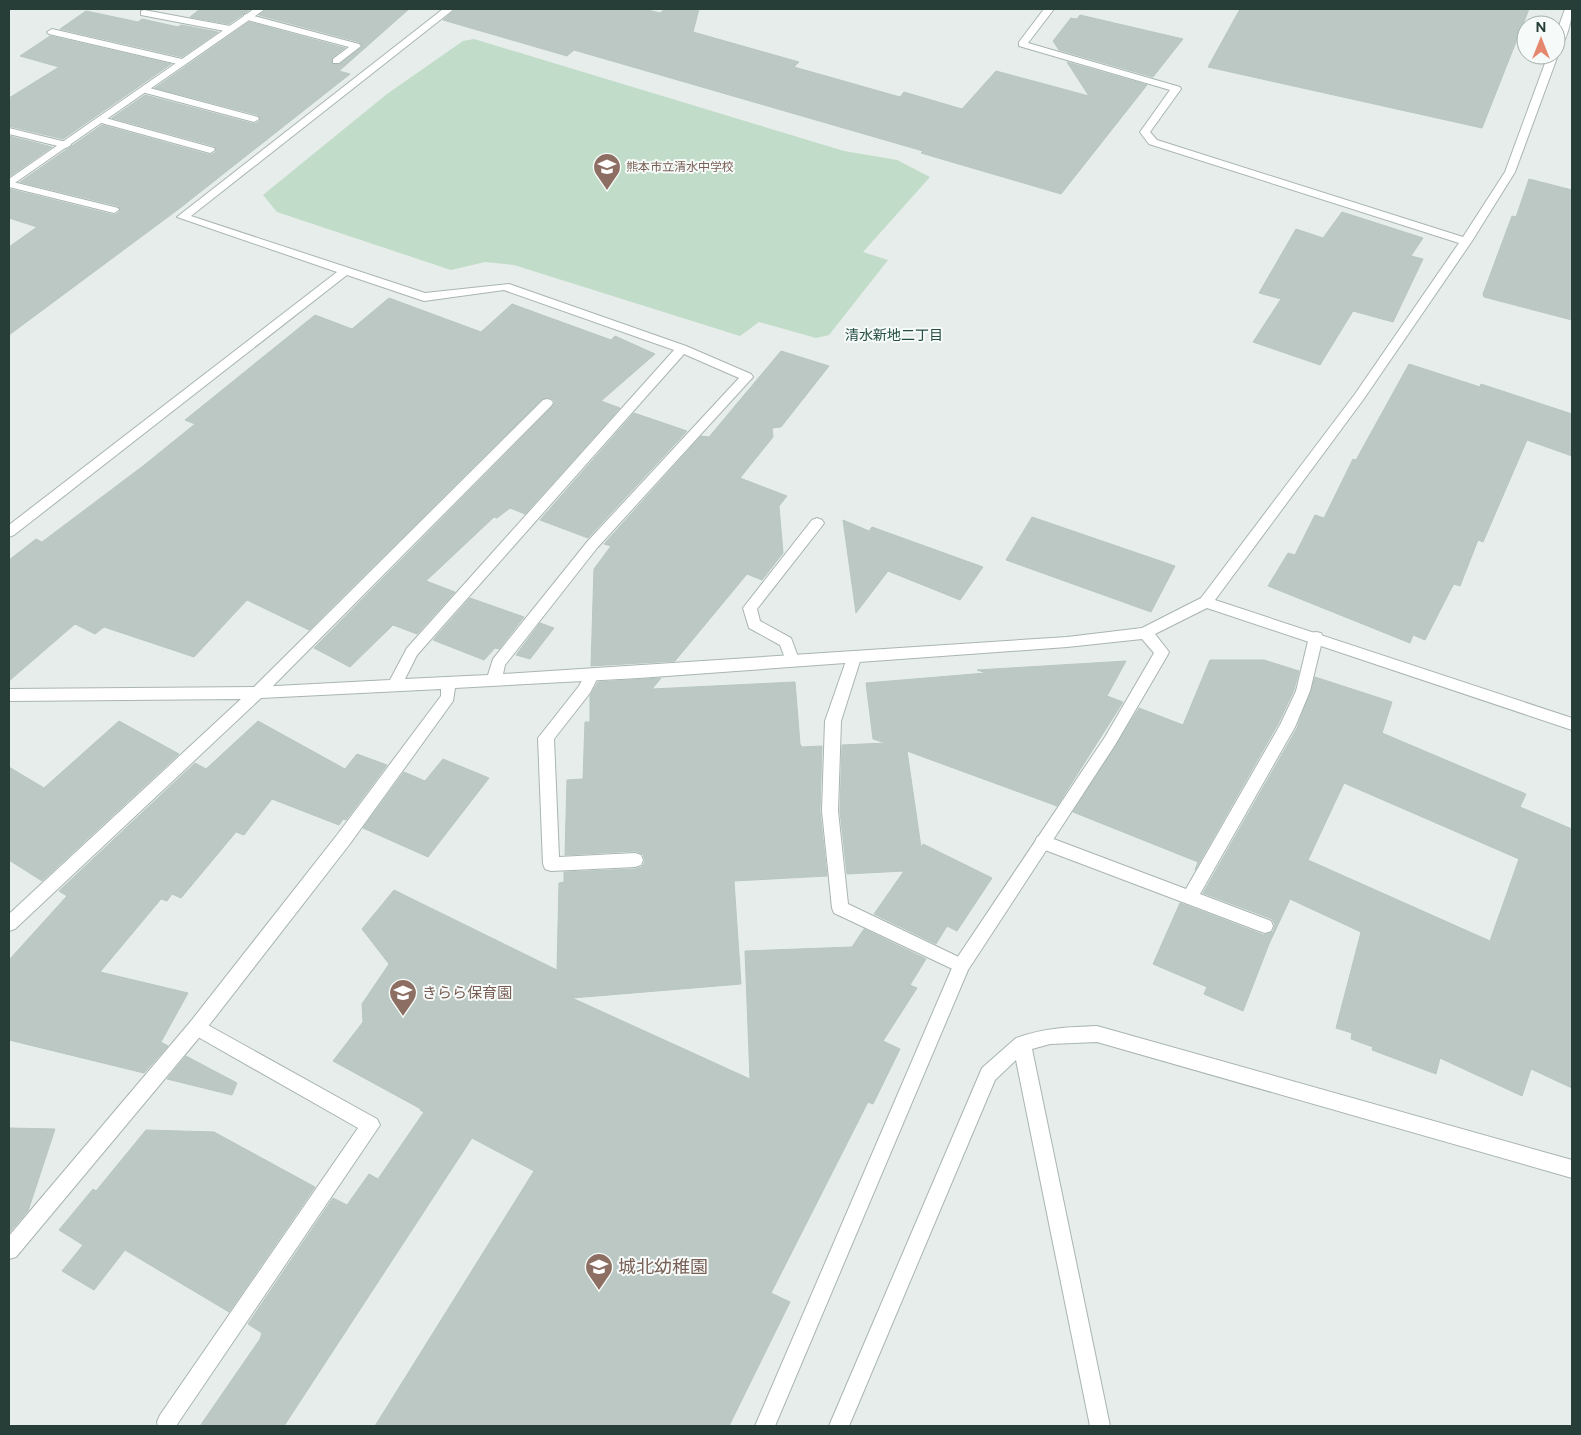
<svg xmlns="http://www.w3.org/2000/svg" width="1581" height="1435" font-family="Figtree,'Noto Sans JP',sans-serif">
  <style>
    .green { fill: #c1dcc8 }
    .building { fill: #bbc8c3; stroke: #b9c7c1; fill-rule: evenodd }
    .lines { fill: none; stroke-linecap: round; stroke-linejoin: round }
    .lane-casing { stroke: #a9b5b1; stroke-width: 2 }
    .street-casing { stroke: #a9b5b1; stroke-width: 2 }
    .lane { fill: #fff; fill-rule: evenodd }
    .street { fill: #fff; fill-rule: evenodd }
    .labels { text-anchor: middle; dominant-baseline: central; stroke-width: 4; stroke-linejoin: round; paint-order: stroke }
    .far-education-label { font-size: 12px; fill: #785e54; stroke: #f6faf8; text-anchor: start }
    .far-neighbourhood-label { font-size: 14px; fill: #244e43; stroke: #f6faf8 }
    .education-label { font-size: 15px; fill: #785e54; stroke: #f6faf8; text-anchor: start }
    .near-education-label { font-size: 18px; fill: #785e54; stroke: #f6faf8; text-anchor: start }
  </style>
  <rect width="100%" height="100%" fill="#e6edea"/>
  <polygon class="green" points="474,39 844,151 897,160 930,177 863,252 888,260 829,335 816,338 759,322 740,336 514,265 485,262 451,270 277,212 263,195 387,94 463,41"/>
  <g class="building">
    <polygon points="200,9 251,9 229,24 190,17"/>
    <polygon points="267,9 409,9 339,71 350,74 180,208 9,335 9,247 37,227 9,218 9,189 114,215 120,212 118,206 20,182 102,125 210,155 216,152 214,146 112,118 145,95 254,124 260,121 258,115 155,88 249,22 345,48 332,58 333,65 340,64 363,46 359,42 259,15"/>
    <polygon points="456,9 644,9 660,13 665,9 699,9 693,32 799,62 794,67 900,97 904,92 962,109 996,71 1089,96 1067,62 1147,85 1061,194 921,153 923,151 574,50 567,56 443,20"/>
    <polygon points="1240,9 1529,9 1482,128 1208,67"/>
    <polygon points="86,11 138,22 142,19 178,27 181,25 218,32 182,57 60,29"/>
    <polygon points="1080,15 1183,39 1153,77 1059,50 1053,41 1071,18 1077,19"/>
    <polygon points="50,36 171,64 63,139 9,126 9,98 59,67 20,56"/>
    <polygon points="9,136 52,147 9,177"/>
    <polygon points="1529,179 1572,190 1572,320 1484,297 1483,294 1512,216 1516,217"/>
    <polygon points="1342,212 1423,238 1411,256 1423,259 1393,322 1353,311 1320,365 1253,342 1281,299 1259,293 1296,229 1323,238"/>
    <polygon points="389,298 481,332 512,304 611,340 615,336 655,354 601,401 620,408 525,514 510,508 497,518 494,517 426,581 455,592 417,634 393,625 350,667 314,648 552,407 555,402 551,398 542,399 309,630 247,600 194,657 104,627 95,634 75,624 9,681 9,560 36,539 42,542 143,466 195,424 185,420 315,315 352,329"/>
    <polygon points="781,351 829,366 781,427 772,428 773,437 740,478 787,496 779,506 783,553 762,580 747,574 675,661 591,666 594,569 611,546 604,544 701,436 709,437"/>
    <polygon points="1409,364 1480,387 1481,384 1572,414 1572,456 1527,440 1483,542 1478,540 1460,586 1454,584 1450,591 1425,640 1413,635 1410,643 1268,586 1288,553 1295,555 1315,515 1324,518 1353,459 1356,460"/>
    <polygon points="634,413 687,431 588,538 540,520"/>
    <polygon points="1032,517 1175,566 1151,612 1006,560"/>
    <polygon points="843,520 869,531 872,527 983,567 960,600 888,571 856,613"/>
    <polygon points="470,598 524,617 499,649 495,648 484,660 433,640"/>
    <polygon points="540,623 554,628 530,659 516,655"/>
    <polygon points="1210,660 1264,660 1299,671 1294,690 1278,724 1195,870 1198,862 1073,812 1139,708 1183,725"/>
    <polygon points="1126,661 1107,696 1123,702 1057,806 907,751 921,847 923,844 992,878 957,931 947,926 936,944 874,914 904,871 847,874 840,811 842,745 886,743 873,739 866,683 986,673 977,670"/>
    <path d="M1315,677L1392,702L1382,733L1526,794L1520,807L1572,829V1088L1531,1069L1522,1096L1440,1058L1436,1074L1372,1050L1373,1047L1351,1039L1352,1033L1336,1028L1361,932L1290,899L1269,944L1243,1011L1204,994L1207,987L1153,964L1180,903L1264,935L1273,932L1275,925L1272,919L1203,893L1297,728ZM1344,783L1519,859L1490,941L1308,860Z"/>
    <polygon points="661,678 652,689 795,682 800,744 802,747 822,746 820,811 827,876 734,881 741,984 572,998 750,1079 745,951 852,947 864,929 926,959 910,985 917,988 883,1041 900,1049 873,1104 868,1102 771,1293 790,1302 729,1426 375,1426 534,1171 472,1138 284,1426 200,1426 260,1339 262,1333 248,1324 333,1198 347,1205 369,1174 378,1179 424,1112 420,1110 421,1109 333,1061 363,1022 362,1004 389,964 362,929 394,890 557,970 559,883 564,882 564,872 635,869 642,867 645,861 643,854 635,851 565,855 567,780 583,779 585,722 590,722 590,696 598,682"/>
    <polygon points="119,721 179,754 42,881 9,860 9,767 44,788"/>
    <polygon points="258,721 345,769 357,754 387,765 346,820 343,819 339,825 272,799 244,835 236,832 181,898 172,894 167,901 161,899 100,972 188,993 161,1042 168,1046 144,1073 9,1040 9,960 67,896 59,891 195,763 206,769"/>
    <polygon points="443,759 489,778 428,857 363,828 404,772 425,781"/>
    <polygon points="186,1056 237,1083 232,1095 167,1079"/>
    <polygon points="9,1128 55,1129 28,1211 9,1233"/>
    <polygon points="146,1130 214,1132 315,1187 229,1312 125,1250 94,1290 62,1271 83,1245 59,1230 93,1189 96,1191"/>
  </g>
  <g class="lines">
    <defs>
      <g id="lane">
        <polygon points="144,10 230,26 235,29 230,32 141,15 141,11"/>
        <polygon points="247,14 359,44 361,46 339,63 333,63 333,59 349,47 244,19 244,15"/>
        <polygon points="52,29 182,59 187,62 182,65 49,34 47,32"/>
        <polygon points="146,87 258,117 259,119 254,122 142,92 141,90"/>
        <polygon points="102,117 214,148 215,150 210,153 98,122 97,120"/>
        <polygon points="9,128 70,143 71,145 66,148 9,134"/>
        <polygon points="9,181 118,208 119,210 114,213 9,187"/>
        <polygon points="547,399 551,400 553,403 551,406 262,697 252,697 250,693 252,689 543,400"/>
        <polygon points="817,518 822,520 824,523 822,526 757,609 760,621 791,638 800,662 798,666 788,666 780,645 749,628 743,608 812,520"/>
        <polygon points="1316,632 1321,633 1323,637 1310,691 1295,727 1200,894 1271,921 1273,926 1271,931 1265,933 1259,931 1037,847 1035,842 1037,837 1043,835 1186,889 1280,725 1296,691 1309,637 1311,633"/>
        <polygon points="854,653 859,654 861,658 841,721 838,811 848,904 967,961 969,966 967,971 961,973 834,913 832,908 822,811 825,721 847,658 849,654"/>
        <polygon points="592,669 597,671 599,675 590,693 554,739 559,857 635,853 641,855 643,860 641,865 635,867 551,871 545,869 543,864 538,738 579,686 587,671"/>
        <polygon points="197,1019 377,1119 380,1125 176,1426 158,1426 157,1422 160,1415 358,1128 191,1033 188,1027 191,1021"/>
        <path d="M1097,1026L1572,1160V1178L1097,1042L1050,1044L1032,1049L1110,1426H1090L1016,1060L995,1080L849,1426H829L982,1068L1016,1038C1043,1028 1069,1027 1097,1026Z"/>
      </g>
      <g id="street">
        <polygon points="254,9 265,9 9,187 9,179"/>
        <path d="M443,9H454L191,216L425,293L509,284L686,346L751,374L753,377L597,548L505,665L503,674L1067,637L1142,628L1201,598L1355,394L1459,243L1149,144L1140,132L1170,90L1019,46V42L1044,9H1054L1028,43L1180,87L1181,89L1150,132L1157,140L1463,237L1505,172L1548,55H1556V53L1558,55L1515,172L1472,241L1363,400L1215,600L1572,718V730L1207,608L1155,634L1169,652L1167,656L1115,745L968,970L775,1426H755L955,961L1105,737L1154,653L1142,639L1067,647L639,678L455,688L453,701L349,845L203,1033L16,1257L9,1259V1236L191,1021L337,835L441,696V689L261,698L15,929L9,931V914L241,699L9,701V689L257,687L390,680L407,648L674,350L504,290L424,301L347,275L14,535L9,537V525L337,272L177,217ZM684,354L739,378L587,542L493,659L488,675L405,679L417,655Z"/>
        <path d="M1565,9H1572C1572,19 1566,46 1556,50V34Z"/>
      </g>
    </defs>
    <use href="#lane" class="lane-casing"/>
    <use href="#street" class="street-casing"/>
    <use href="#lane" class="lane"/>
    <use href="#street" class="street"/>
  </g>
  <defs>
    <symbol id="school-pin" viewBox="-11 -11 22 30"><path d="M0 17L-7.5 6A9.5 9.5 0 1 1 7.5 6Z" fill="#8d6e63" stroke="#f6faf8"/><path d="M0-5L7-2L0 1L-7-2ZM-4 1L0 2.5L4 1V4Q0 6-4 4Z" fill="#fff"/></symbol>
  </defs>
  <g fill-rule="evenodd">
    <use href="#school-pin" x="591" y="151" width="32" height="43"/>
    <use href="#school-pin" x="387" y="977" width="32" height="43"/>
    <use href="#school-pin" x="583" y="1251" width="32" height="43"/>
  </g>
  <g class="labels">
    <g class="far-education-label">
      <text x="626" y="167">熊本市立清水中学校</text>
    </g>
    <g class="far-neighbourhood-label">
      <text x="894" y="335">清水新地二丁目</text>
    </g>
    <g class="education-label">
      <text x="422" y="993">きらら保育園</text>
    </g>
    <g class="near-education-label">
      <text x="618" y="1267">城北幼稚園</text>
    </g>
  </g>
  <rect width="1581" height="1435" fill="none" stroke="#263e37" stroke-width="20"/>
  <g transform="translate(1541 40)"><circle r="24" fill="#f6faf8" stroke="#a3afab"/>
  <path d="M0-4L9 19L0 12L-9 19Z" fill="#e5876c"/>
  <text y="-8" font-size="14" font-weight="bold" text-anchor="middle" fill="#263e37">N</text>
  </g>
</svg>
